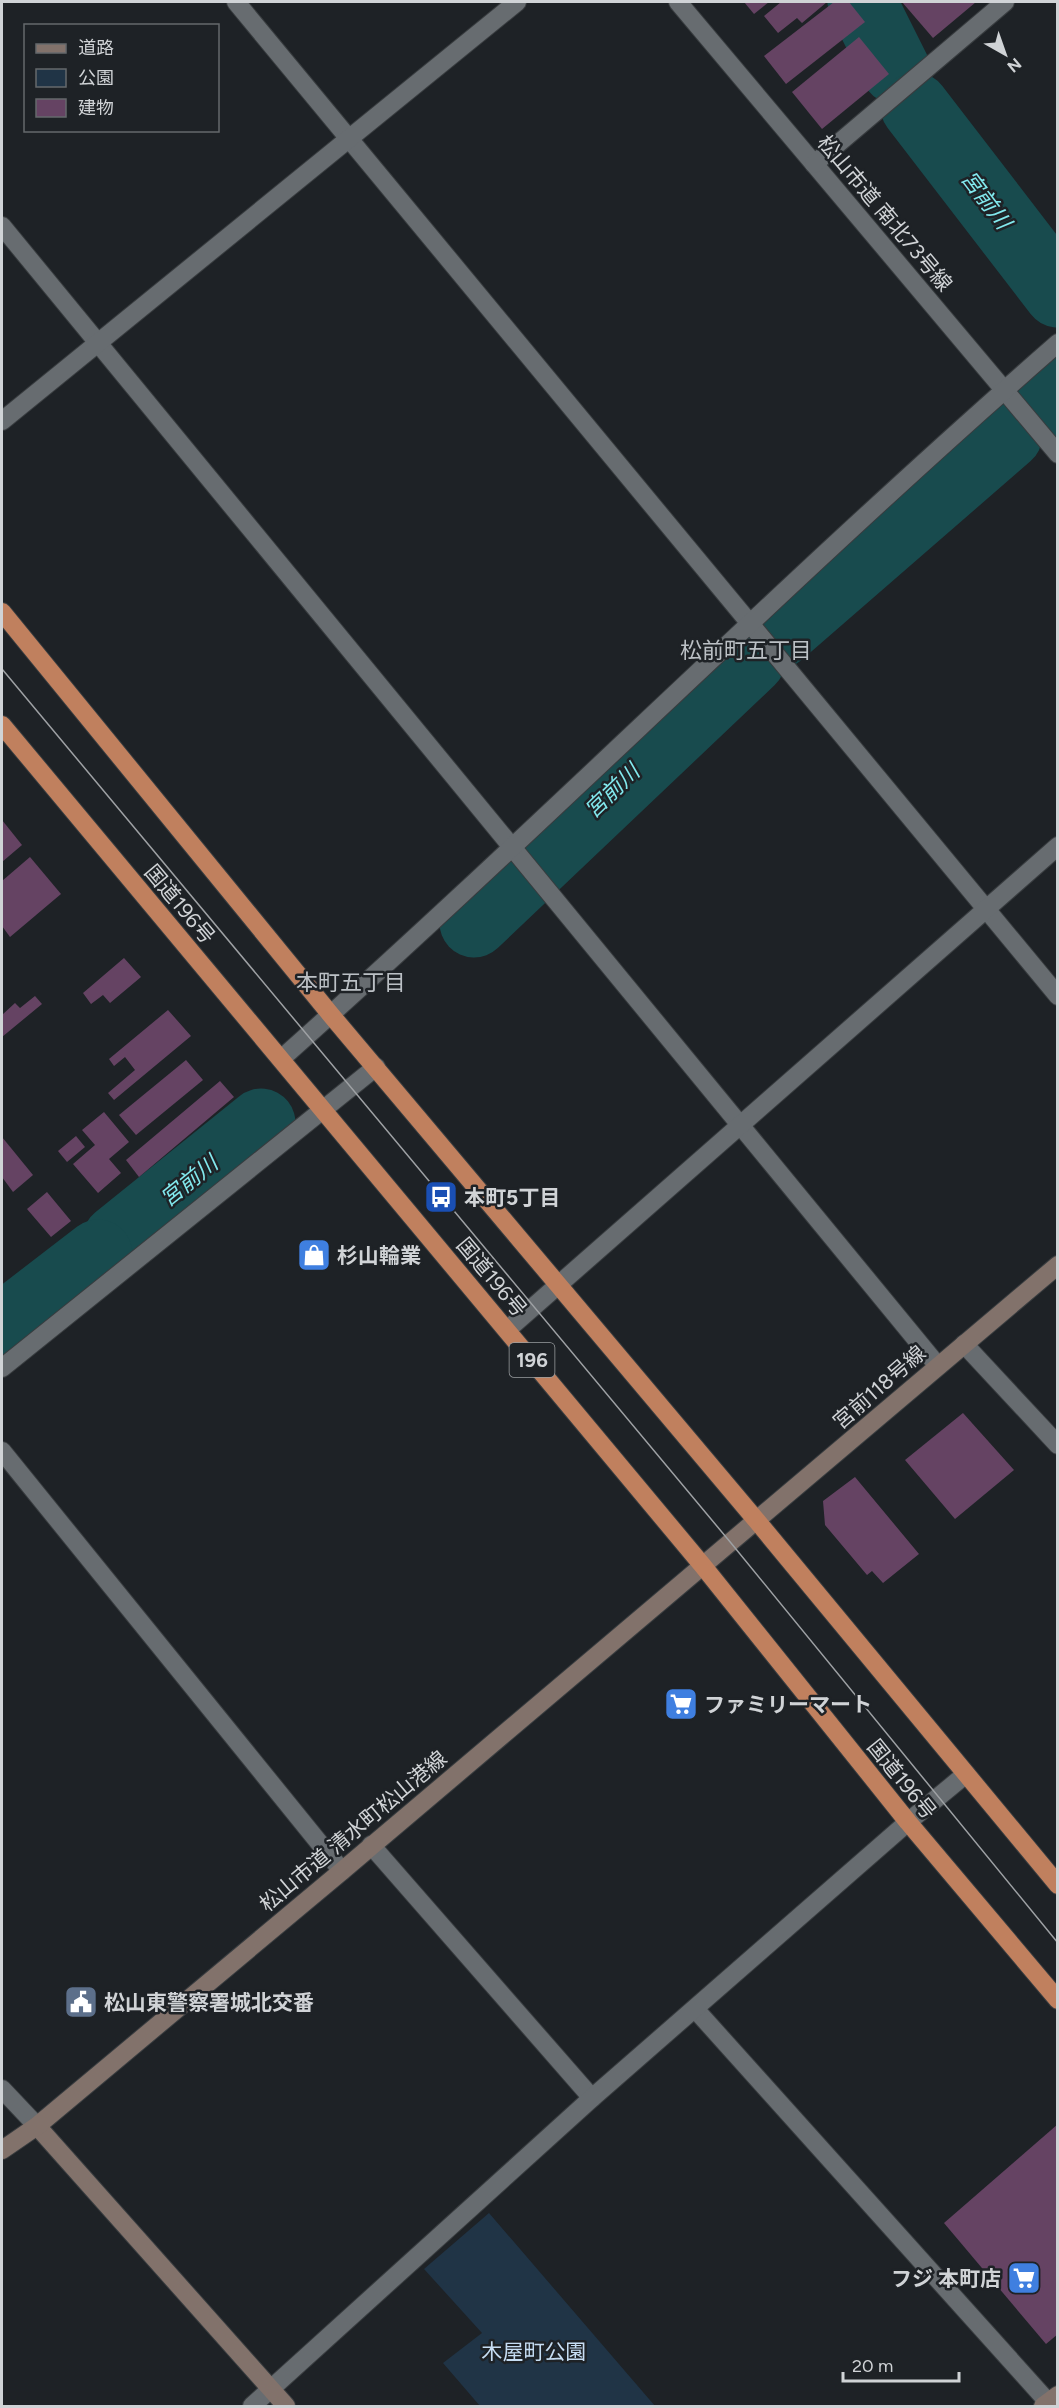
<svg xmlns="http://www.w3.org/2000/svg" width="1059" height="2408" font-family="Figtree,'Noto Sans JP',sans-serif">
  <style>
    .green { fill: #203446 }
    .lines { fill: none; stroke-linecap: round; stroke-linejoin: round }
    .river { stroke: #184b4e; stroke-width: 69 }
    .building { fill: #654363 }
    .street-casing { stroke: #383c3f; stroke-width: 20 }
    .secondary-casing { stroke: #383c3f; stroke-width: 20 }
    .highway-casing { stroke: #383c3f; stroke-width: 20 }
    .street { stroke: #676c70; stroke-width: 18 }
    .secondary { stroke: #82726b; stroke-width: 18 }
    .highway { stroke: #c0805e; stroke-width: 18 }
    .tram { stroke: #9ea1a4; stroke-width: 1.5 }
    .labels { text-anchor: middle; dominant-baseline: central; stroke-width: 5; stroke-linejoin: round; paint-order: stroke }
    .shield { fill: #1e2226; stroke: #9b9ea1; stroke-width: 1.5 }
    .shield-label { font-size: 20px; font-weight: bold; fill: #d0d3d6 }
    .street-label { font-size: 21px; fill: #d0d3d6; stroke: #1e2226 }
    .poi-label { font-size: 21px; font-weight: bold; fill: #d0d3d6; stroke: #1e2226; text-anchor: start }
    .park-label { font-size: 21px; fill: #c6ddf3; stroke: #1e2226 }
    .water-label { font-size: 22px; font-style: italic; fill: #82e9ee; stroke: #1e2226 }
    .neighbourhood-label { font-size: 22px; fill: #bbc0c5; stroke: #1e2226 }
  </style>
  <rect width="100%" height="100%" fill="#1e2226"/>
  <polygon class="green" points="489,2213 655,2406 480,2406 443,2363 482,2333 424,2269"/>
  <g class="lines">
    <g class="river">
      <polyline points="862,2 896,70"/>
      <polyline points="915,107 1058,293"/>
      <polyline points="1043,405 1058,389"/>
      <polyline points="779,634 1008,435"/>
      <polyline points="474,923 751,660"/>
      <polyline points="117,1239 261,1123"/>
      <polyline points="2,1328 98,1254"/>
    </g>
  </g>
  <g class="building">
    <polygon points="744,2 769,2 754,14"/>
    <polygon points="781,2 827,2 802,23 797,18 778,33 764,16"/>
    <polygon points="834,2 849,2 865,22 786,84 764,56"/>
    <polygon points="902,2 976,2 933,38"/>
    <polygon points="859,37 889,74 822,129 792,92"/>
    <polygon points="2,820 22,845 2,862"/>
    <polygon points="30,857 61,894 10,937 2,926 2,881"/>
    <polygon points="124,958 141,977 110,1003 103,995 91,1004 83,993"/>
    <polygon points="35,996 42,1004 2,1037 2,1015 15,1003 20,1008"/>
    <polygon points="168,1010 191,1036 114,1100 108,1093 135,1070 125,1057 114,1066 109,1059"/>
    <polygon points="186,1060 203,1080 136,1135 119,1115"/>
    <polygon points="220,1081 234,1097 139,1177 126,1160"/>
    <polygon points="104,1112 129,1142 109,1159 121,1173 98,1193 73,1164 95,1145 82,1130"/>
    <polygon points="76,1136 85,1147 67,1162 58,1151"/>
    <polygon points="2,1137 33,1175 13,1192 2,1177"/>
    <polygon points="47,1192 71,1221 51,1237 27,1209"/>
    <polygon points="963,1413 1014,1470 955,1519 905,1460"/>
    <polygon points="855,1477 919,1554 883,1583 872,1571 867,1575 825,1525 823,1501"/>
    <polygon points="1058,2124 1058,2334 1046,2344 944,2223"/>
  </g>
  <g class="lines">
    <defs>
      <g id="street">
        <polyline points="236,2 1058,996"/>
        <polyline points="678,2 1058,454"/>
        <polyline points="814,164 1005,2"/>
        <polyline points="2,226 938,1366"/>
        <polyline points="2,421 517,2"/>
        <path d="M281,1059C544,825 792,575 1058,343"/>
        <polyline points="507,1330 1058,846"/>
        <polyline points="964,1344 1058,1445"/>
        <polyline points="2,1368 376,1067"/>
        <polyline points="2,1451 342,1871"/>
        <polyline points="371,1845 592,2098"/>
        <polyline points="696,2010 1048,2402"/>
        <polyline points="2,2089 37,2126"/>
        <polyline points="252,2406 592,2098 908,1822 966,1774"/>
      </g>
      <g id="secondary">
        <polyline points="37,2126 286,2406"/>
        <polyline points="2,2150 37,2126 342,1871 1058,1265"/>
        <polyline points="1043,2406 1058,2395"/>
      </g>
      <g id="highway">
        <polyline points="2,612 331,1015 757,1521 1058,1885"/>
        <polyline points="2,725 703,1566 908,1822 1058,2000"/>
      </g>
    </defs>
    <use href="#street" class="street-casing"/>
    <use href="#secondary" class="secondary-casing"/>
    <use href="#highway" class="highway-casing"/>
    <use href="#street" class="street"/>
    <use href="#secondary" class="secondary"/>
    <use href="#highway" class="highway"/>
    <polyline class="tram" points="2,669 731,1543 1058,1943"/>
  </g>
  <defs>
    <symbol id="bus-square" viewBox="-11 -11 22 22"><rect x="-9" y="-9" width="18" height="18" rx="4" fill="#1a4fb4" stroke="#1e2226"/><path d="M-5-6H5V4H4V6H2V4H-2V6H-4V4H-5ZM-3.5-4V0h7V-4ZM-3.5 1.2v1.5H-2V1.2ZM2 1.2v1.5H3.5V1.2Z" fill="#fff"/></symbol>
    <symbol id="shop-square" viewBox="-11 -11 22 22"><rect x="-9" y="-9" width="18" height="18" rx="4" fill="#3f7fe0" stroke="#1e2226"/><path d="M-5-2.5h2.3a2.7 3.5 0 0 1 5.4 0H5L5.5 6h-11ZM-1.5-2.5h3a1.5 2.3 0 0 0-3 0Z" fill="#fff"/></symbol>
    <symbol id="supermarket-square" viewBox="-11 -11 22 22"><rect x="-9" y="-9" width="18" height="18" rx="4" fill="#3f7fe0" stroke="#1e2226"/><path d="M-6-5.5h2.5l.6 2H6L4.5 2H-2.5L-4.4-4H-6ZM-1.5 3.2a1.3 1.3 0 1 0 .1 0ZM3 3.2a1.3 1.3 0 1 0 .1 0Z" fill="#fff"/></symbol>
    <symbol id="civic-square" viewBox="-11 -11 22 22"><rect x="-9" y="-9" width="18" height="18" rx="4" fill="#5c6f8a" stroke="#1e2226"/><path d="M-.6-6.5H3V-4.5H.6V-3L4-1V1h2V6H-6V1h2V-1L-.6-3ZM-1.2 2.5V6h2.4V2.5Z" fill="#fff"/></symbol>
  </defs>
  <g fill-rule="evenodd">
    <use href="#bus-square" x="422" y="1178" width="38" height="38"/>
    <use href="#shop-square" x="295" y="1236" width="38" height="38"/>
    <use href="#supermarket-square" x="662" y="1685" width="38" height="38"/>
    <use href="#civic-square" x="62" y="1983" width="38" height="38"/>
    <use href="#supermarket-square" x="1005" y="2259" width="38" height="38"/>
  </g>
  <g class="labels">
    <rect class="shield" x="509.5" y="1343" width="45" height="34" rx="4.5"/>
    <g class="shield-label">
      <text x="532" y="1360">196</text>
    </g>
    <g class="street-label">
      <text transform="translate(885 213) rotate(50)">松山市道 南北73号線</text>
      <text transform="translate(180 904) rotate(50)">国道196号</text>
      <text transform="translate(492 1277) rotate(50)">国道196号</text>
      <text transform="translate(879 1387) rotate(-41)">宮前118号線</text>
      <text transform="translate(902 1779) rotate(51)">国道196号</text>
      <text transform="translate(353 1831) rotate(-40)">松山市道 清水町松山港線</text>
    </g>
    <g class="poi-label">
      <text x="464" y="1197">本町5丁目</text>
      <text x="337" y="1255">杉山輪業</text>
      <text x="704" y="1704">ファミリーマート</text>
      <text x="104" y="2002">松山東警察署城北交番</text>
      <text x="1001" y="2278" text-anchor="end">フジ 本町店</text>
    </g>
    <g class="park-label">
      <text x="534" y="2351">木屋町公園</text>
    </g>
    <g class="water-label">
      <text transform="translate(986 200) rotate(53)">宮前川</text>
      <text transform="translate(612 791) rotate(-44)">宮前川</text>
      <text transform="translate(189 1181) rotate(-39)">宮前川</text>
    </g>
    <g class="neighbourhood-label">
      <text x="746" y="650">松前町五丁目</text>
      <text x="351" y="982">本町五丁目</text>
    </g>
  </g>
  <rect width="1059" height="2408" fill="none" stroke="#d0d3d6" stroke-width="6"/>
  <rect x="24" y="24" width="195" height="108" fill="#1e2226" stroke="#65696c" stroke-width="1.5"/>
  <rect x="36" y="44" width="30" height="9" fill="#82726b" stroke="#65696c" stroke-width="1.5"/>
  <text x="78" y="54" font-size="18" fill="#d0d3d6">道路</text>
  <rect x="36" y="69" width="30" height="18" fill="#203446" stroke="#65696c" stroke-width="1.5"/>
  <text x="78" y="84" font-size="18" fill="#d0d3d6">公園</text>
  <rect x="36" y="99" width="30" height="18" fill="#654363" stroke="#65696c" stroke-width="1.5"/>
  <text x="78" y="114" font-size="18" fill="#d0d3d6">建物</text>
  <g transform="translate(1005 54) rotate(140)" stroke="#1e2226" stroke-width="4.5" paint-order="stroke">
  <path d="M0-4.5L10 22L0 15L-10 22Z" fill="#d0d3d6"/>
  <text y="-9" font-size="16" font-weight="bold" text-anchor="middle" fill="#d0d3d6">N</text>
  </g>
  <path d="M843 2372v9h116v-9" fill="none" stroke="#d0d3d6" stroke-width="3"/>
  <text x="852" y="2372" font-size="18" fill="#d0d3d6" stroke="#1e2226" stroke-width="4.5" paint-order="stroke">20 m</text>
</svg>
